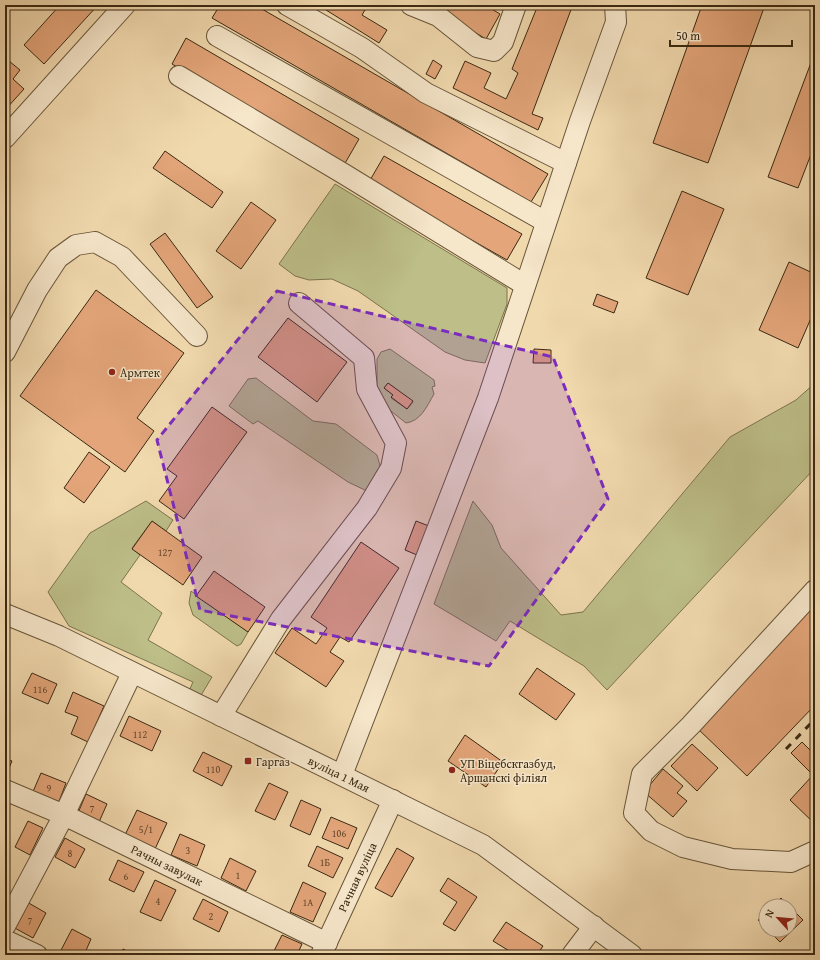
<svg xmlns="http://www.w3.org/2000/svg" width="820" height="960" font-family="'Gentium Book Plus',serif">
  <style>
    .green { fill: #bdbe88; stroke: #7c744d; fill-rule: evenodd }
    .building { fill: #e3a579; stroke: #3a2912 }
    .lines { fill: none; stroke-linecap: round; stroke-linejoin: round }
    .minor-casing { stroke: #685539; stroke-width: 22 }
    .minor { stroke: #f6e6ca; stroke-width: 20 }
    .rail { stroke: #3a2912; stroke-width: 3; stroke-dasharray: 7 7; stroke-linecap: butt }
    .marked { fill: #7b2cbf; fill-opacity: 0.2; stroke: #7b2cbf; stroke-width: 3; stroke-dasharray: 8 5; stroke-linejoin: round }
    .poi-dot { fill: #8f2418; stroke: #f6e6ca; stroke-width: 1.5 }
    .labels { text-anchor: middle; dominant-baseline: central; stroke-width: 3; stroke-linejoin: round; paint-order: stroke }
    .number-label { font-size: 10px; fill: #64482c }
    .poi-label { font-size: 12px; fill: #3a2912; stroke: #f6e6ca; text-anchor: start }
    .street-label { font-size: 12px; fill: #3a2912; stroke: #f6e6ca }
  </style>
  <rect width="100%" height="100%" fill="#f1d9ae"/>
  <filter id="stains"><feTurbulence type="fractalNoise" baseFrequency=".005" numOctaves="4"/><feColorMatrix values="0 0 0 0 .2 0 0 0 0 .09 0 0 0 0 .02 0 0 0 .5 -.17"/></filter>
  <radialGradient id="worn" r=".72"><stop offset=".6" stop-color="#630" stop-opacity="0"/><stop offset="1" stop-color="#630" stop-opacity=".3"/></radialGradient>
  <g class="green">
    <polygon points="335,184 507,288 507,304 485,363 465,360 445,352 358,291 332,279 309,280 295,276 279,264"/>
    <path d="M390,349L434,380L435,386L432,387L434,394C427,406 421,421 406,423L382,404L377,391V359L381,352ZM388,383L413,402L407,409L391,398L393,395L384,388Z"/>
    <polygon points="256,378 313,421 336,424 377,455 381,469 369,492 348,482 258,421 253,424 229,406 248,379"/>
    <polygon points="815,383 815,468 607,690 584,666 510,621 496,641 434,604 473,501 492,525 501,548 561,615 583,612 730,437 796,400"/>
    <polygon points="146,501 173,520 166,531 152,521 132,548 140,555 121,582 162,613 148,640 212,677 200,697 189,691 193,682 69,626 48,592 90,533"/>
    <polygon points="191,591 248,632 241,644 237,646 193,615 189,603"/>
  </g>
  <g class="building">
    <polygon points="60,5 98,5 44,64 24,45"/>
    <polygon points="220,5 255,5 548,174 531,202 212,18"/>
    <polygon points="318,5 368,5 362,15 387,30 379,43"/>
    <polygon points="444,5 453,5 458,8 460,5 485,5 500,14 486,39 441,12"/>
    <polygon points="538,5 567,5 572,7 532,114 543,118 538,130 453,88 465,61 491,73 484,88 506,99 518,73 512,69"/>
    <polygon points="702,5 765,5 708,163 653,143"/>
    <polygon points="186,38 359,139 344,165 172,64"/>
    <polygon points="815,52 815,144 798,188 768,177"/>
    <polygon points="433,60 442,66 435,79 426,74"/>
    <polygon points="9,61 20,70 13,79 24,89 5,110 5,65"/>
    <polygon points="165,151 223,192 212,208 153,168"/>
    <polygon points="384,156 522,234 507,260 369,182"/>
    <polygon points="682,191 724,209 688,295 646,278"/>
    <polygon points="251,202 276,220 241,269 216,251"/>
    <polygon points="165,233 213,297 197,308 150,244"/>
    <polygon points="789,262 815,274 815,309 798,348 759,330"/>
    <polygon points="96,290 184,353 137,418 154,431 125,472 20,396"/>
    <polygon points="597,294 618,302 614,313 593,305"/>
    <polygon points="288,318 347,362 317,402 258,357"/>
    <polygon points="534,349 551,350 551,363 533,363"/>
    <polygon points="388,383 413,401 407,409 391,397 393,395 384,388"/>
    <polygon points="212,407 247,432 184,519 159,501 177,476 167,469"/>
    <polygon points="89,452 110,467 84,503 64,488"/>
    <polygon points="152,521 202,557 183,585 132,549"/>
    <polygon points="416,521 429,526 417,555 405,550"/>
    <polygon points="361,542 399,568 349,642 340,637 330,652 344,661 326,687 275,653 292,628 316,644 327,628 311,617"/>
    <polygon points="214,571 265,607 248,632 196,596"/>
    <polygon points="815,603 815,705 747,776 696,727"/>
    <polygon points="537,668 575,694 556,720 519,694"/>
    <polygon points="32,673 57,684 48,704 22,693"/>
    <polygon points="73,692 104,706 88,742 71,734 78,717 65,712"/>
    <polygon points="129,716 161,731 152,751 120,736"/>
    <polygon points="465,735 503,762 486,787 448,761"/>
    <polygon points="802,742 815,755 815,824 790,800 813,775 791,753"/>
    <polygon points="692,744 718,768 697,791 671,766"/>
    <polygon points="203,752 232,766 222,786 193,771"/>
    <polygon points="5,758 12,761 5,778"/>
    <polygon points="663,769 683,786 677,793 687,801 673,817 644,792"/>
    <polygon points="41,773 66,783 58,804 32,794"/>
    <polygon points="269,783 288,792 275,820 255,811"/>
    <polygon points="86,794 107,804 99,822 78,813"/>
    <polygon points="301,800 321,809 310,835 290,826"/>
    <polygon points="137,810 167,823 155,849 125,835"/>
    <polygon points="331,817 357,828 348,849 322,838"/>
    <polygon points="28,821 43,828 30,855 15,847"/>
    <polygon points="180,834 205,845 197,866 171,855"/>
    <polygon points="65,838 85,849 75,868 55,857"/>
    <polygon points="317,846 343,858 333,878 308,866"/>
    <polygon points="397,848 414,858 392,897 375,888"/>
    <polygon points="230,858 256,871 246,891 221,878"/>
    <polygon points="118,860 144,872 134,892 109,880"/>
    <polygon points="448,878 477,897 455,931 443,924 457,902 440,891"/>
    <polygon points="155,880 176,890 161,921 140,912"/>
    <polygon points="303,882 326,893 313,922 290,912"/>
    <polygon points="781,898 789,906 773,906"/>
    <polygon points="203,899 228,912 219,932 193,919"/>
    <polygon points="27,902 46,913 33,938 13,927"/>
    <polygon points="790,907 803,920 780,942 768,930 790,930"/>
    <polygon points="766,913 766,928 758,920"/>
    <polygon points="506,922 543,946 537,955 509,955 511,952 493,941"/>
    <polygon points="72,929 91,939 84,955 59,954"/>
    <polygon points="282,935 302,944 297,955 272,955"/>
    <polygon points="123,949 135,955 121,955"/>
  </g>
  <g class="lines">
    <defs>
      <g id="minor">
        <polyline points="287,5 362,48 426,93 566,163"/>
        <polyline points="411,5 438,16 477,47 494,51 503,42 516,5"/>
        <polyline points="217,36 546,222"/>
        <polyline points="179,76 344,174 525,285"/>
        <polyline points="5,138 125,5"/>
        <polyline points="5,352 37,290 58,258 76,245 95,242 122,257 197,336"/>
        <polyline points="815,590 691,725 642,774 634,813 651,831 683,847 732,859 791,862 815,851"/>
        <polyline points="5,614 59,636 483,845 632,955"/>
        <polyline points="221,716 281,619 367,508 391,468 396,443 367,389 364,358 299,303"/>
        <polyline points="342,775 488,398 580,121 616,22 615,5"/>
        <polyline points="5,790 64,815 327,943"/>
        <polyline points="5,926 64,815 132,673"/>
        <polyline points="5,940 37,955"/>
        <polyline points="321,955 393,800"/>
        <polyline points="572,955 594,926"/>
      </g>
    </defs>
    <use href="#minor" class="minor-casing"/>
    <use href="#minor" class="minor"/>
    <polyline class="rail" points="786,749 815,719"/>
  </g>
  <path class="marked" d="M277,291L553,357L608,499L489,666L200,610L157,440Z"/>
  <g class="poi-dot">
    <circle cx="112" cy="372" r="4"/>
    <rect x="244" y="757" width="8" height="8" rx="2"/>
    <circle cx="452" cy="770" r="4"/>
  </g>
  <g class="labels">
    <g class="number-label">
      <text x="165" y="552">127</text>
      <text x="40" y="689">116</text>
      <text x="140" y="734">112</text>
      <text x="213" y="769">110</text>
      <text x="49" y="788">9</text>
      <text x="92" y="808">7</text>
      <text x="146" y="829">5/1</text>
      <text x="339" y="833">106</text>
      <text x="188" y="850">3</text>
      <text x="70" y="853">8</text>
      <text x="325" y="862">1Б</text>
      <text x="238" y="875">1</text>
      <text x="126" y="876">6</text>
      <text x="158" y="901">4</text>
      <text x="308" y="902">1А</text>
      <text x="211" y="916">2</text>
      <text x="30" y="920">7</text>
    </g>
    <g class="poi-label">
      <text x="120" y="372">Армтек</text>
      <text x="256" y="761">Гаргаз</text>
      <text x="460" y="763">УП Віцебскгазбуд,<tspan x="460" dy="14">Аршанскі філіял</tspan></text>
    </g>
    <g class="street-label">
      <text transform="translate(339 774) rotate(26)">вуліца 1 Мая</text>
      <text transform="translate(167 865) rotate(26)">Рачны завулак</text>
      <text transform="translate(357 877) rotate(-65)">Рачная вуліца</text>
    </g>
  </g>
  <rect width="820" height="960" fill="none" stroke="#f1d9ae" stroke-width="20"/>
  <rect x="6" y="6" width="808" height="948" fill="none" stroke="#3a2912" stroke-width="2"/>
  <rect x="10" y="10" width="800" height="940" fill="none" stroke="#3a2912"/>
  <g transform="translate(778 918) rotate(297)"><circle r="19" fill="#f6e6ca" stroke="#ab9a80"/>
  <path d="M0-3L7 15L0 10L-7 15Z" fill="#8f2418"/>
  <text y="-6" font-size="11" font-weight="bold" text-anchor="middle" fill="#3a2912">N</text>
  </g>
  <path d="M670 40v6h122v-6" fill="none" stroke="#3a2912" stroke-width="2"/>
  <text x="676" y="40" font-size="12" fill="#3a2912" stroke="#f6e6ca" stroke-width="3" paint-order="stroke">50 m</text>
  <rect width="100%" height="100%" filter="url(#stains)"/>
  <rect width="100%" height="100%" fill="url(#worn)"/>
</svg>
